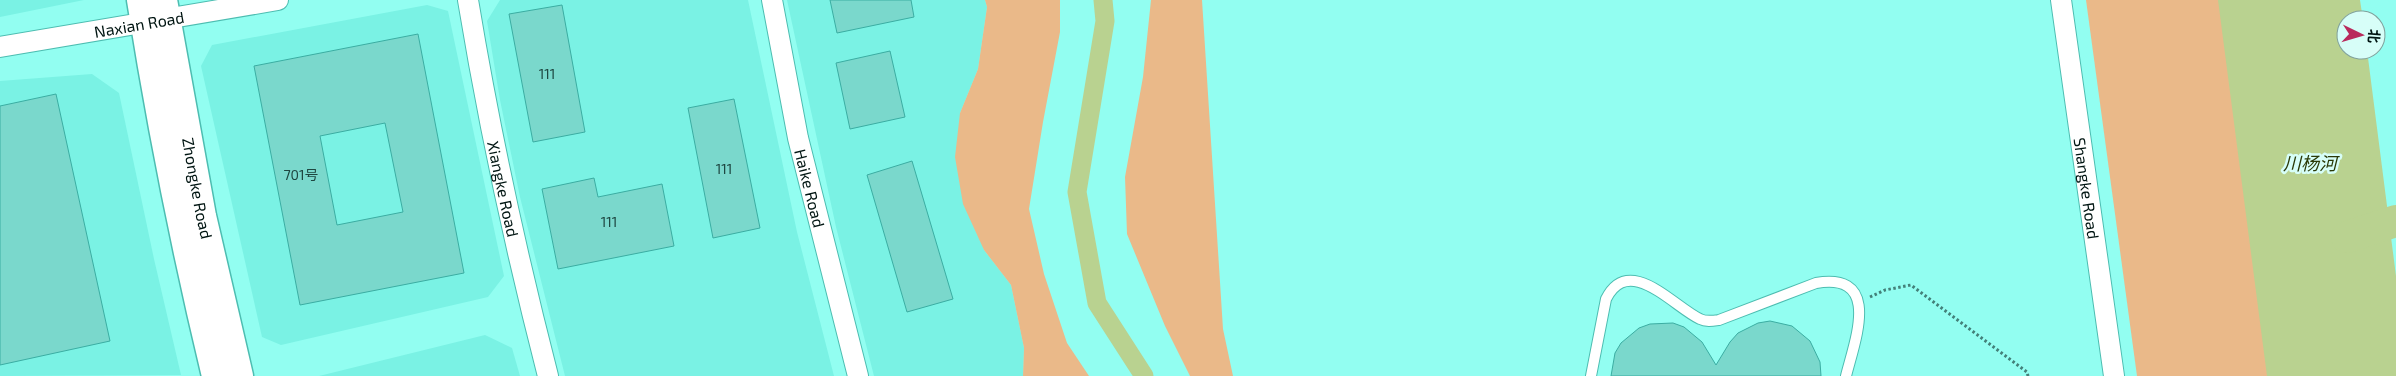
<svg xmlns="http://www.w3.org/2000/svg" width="2396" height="376" font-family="'Exo 2','Noto Sans SC',sans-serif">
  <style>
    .built { fill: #7af2e4 }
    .green { fill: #eab989 }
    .water { fill: #b9d290 }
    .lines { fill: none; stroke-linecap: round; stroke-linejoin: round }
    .canal { stroke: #b9d290; stroke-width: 19 }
    .river { stroke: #b9d290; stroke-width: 32 }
    .building { fill: #7ad8cc; stroke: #3bada2; fill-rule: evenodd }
    .service-casing { stroke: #4dbdb1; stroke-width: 12 }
    .minor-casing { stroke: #4dbdb1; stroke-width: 22 }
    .tertiary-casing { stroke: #4dbdb1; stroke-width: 29 }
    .path { stroke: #438079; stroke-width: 3; stroke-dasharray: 2.5 2.5; stroke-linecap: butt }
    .service { stroke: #fff; stroke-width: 10 }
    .minor { stroke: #fff; stroke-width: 20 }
    .tertiary { stroke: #fff; stroke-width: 26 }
    .labels { text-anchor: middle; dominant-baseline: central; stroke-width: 5; stroke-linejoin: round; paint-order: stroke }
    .number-label { font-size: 14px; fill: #1e4640 }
    .street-label { font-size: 16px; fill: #001512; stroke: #d7fef8 }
    .water-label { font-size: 18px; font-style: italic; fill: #2a3907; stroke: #d7fef8 }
  </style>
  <rect width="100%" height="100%" fill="#92fef1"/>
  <g class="built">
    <polygon points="0,0 84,0 0,17"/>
    <polygon points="500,0 748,0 797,232 834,376 565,376 520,197 500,100 487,21"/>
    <polygon points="787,0 985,0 987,7 978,69 960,113 984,250 1011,285 1024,348 1023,376 874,376 836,227"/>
    <polygon points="427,5 448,11 504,276 488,297 281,345 262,337 201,66 212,45"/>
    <polygon points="92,74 119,93 154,259 181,375 0,376 0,81"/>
    <polygon points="485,335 512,348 520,376 319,376"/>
  </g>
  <g class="green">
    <polygon points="985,0 1060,0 1060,32 1043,122 1029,209 1044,274 1067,343 1089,376 1023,376 1024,348 1011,285 984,250 963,204 955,157 960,113 978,69 987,7"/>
    <polygon points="1151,0 1202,0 1223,329 1233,376 1190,376 1165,326 1127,234 1125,177 1143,77"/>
    <polygon points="2086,0 2220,0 2268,376 2137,376"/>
  </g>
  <polygon class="water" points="2218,0 2360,0 2363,20 2346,20 2346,50 2367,50 2396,276 2396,376 2267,376"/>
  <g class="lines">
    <polyline class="canal" points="1103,0 1105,21 1077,192 1097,303 1144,376"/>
    <polyline class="river" points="2347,237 2396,221"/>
  </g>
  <g class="building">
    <polygon points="830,0 911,0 914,17 837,33"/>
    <polygon points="562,5 585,132 533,142 509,14"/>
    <path d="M418,34L464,273L300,305L254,66ZM385,123L403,212L337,225L320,136Z"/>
    <polygon points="890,51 905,117 850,129 836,63"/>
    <polygon points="56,94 110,341 0,365 0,106"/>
    <polygon points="734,99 760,228 713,238 688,108"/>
    <polygon points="912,161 953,299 907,312 867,175"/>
    <polygon points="594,178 598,197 662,184 674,246 558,269 542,189"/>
    <polygon points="1770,321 1792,326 1810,341 1820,362 1821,376 1611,376 1615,353 1621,343 1639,328 1650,324 1673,323 1684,327 1702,342 1716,365 1730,342 1738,333 1758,323"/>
  </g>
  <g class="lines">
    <defs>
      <path id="service" d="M1591,376L1606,299C1629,253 1674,307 1700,319C1706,322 1712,321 1719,320L1816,283C1882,272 1855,340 1846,376"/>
      <g id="minor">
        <path id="s1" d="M468,0C489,127 516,252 548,376"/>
        <path id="s2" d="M772,0L798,138L858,376"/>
        <path id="s3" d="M2061,0L2114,376"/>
        <path id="s4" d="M0,47L278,0"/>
      </g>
      <g id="tertiary">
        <path d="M140,0C160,126 185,252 215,376"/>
        <path id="s5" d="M164,0L203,216L240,376"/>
      </g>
    </defs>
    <use href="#service" class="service-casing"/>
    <use href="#minor" class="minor-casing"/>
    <use href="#tertiary" class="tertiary-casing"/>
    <polyline class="path" points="1870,297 1885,290 1911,285 2027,372 2028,376"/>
    <use href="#service" class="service"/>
    <use href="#minor" class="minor"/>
    <use href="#tertiary" class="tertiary"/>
  </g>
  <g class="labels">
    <g class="number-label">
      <text x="547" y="73">111</text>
      <text x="724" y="168">111</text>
      <text x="301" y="174">701号</text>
      <text x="609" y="221">111</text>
    </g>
    <g class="street-label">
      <text stroke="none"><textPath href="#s4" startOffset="141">Naxian Road</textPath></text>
      <text stroke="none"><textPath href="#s3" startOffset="190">Shangke Road</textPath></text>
      <text stroke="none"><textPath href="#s5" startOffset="191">Zhongke Road</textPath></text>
      <text stroke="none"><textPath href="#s1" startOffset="192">Xiangke Road</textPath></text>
      <text stroke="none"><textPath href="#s2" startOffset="192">Haike Road</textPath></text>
    </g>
    <g class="water-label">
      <text x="2310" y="163">川杨河</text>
    </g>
  </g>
  <g transform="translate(2361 35) rotate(95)"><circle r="24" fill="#d7fef8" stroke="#81a19c"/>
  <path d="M0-4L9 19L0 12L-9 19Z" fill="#b92b5c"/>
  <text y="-8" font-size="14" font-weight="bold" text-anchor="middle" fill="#001512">北</text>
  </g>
</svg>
